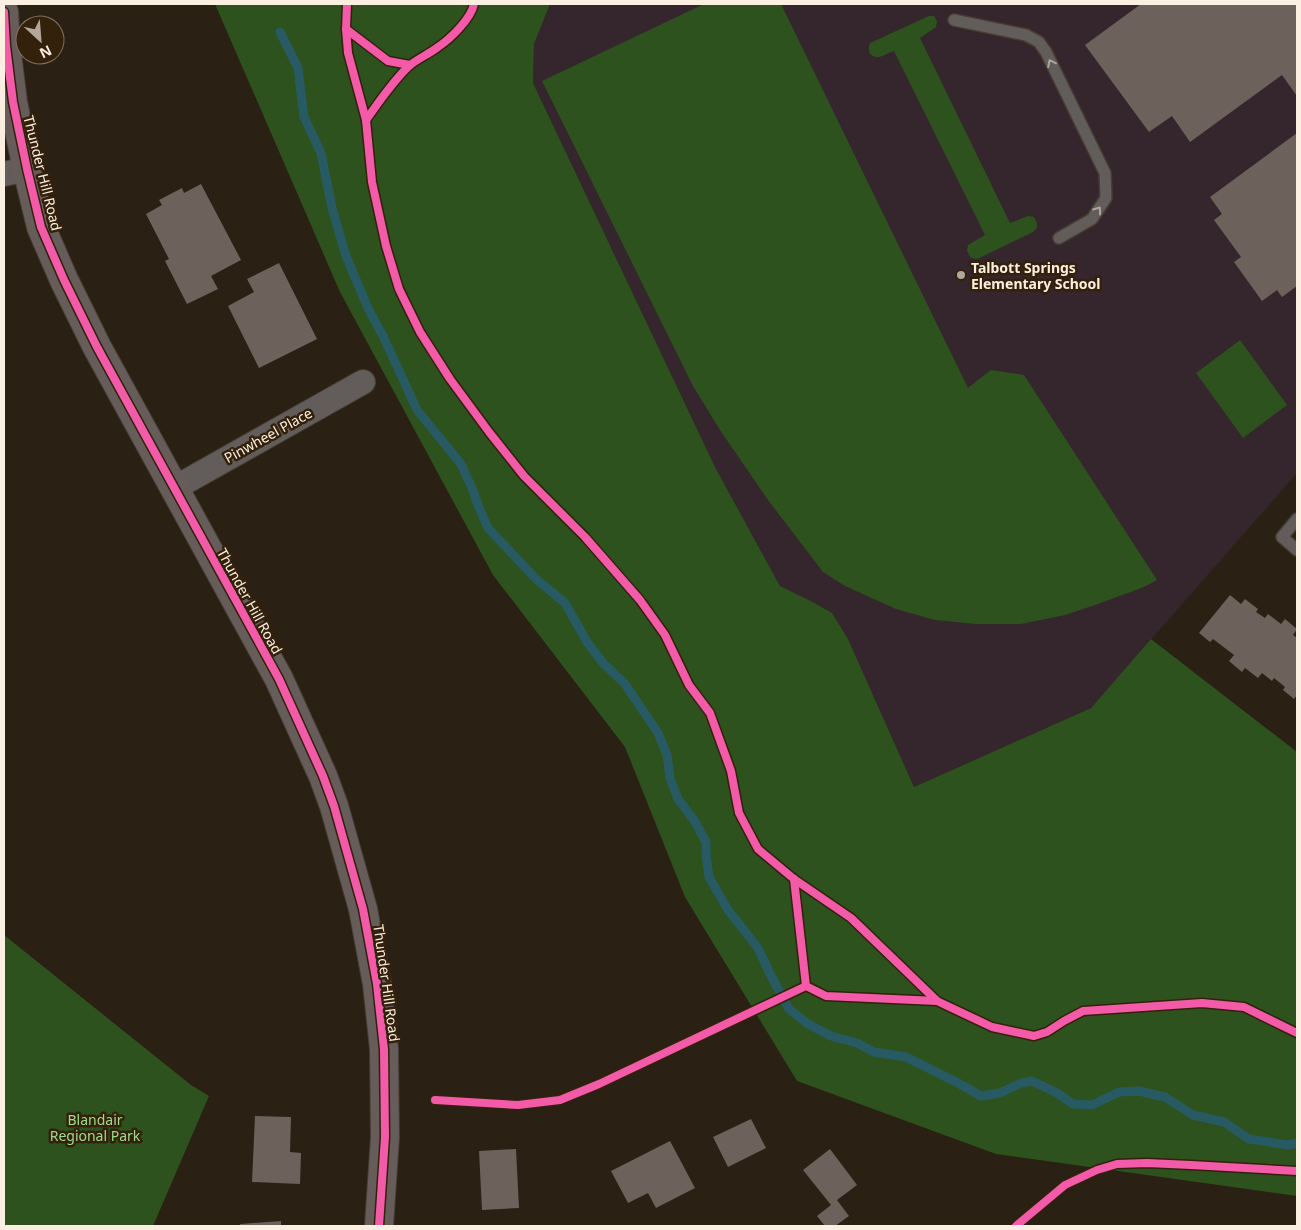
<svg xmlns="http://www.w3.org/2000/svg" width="1301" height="1230" font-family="'Noto Sans',sans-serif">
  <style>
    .education { fill: #35262d }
    .green { fill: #2d521e }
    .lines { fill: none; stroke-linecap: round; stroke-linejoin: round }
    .stream { stroke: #285a63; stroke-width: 9 }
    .building { fill: #6d615c }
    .lane-casing { stroke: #463d33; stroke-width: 14 }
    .street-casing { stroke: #463d33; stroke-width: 26 }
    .secondary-casing { stroke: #463d33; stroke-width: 30 }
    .path { stroke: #665e5a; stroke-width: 3; stroke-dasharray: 2.5 2.5; stroke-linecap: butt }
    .lane { stroke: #625c5b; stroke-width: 11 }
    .street { stroke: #625c5b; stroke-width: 24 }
    .secondary { stroke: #665d5b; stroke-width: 28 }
    .cycleway-casing { stroke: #33210b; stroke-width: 11 }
    .cycleway { stroke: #f35aa7; stroke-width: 8 }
    .oneway { stroke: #aea69e }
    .poi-dot { fill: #b2a79a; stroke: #33210b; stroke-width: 2 }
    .labels { text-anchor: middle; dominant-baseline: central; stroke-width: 5; stroke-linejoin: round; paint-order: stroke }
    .street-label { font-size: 14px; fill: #fbefe2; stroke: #33210b }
    .poi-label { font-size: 14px; font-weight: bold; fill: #fbefe2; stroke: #33210b; text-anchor: start }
    .park-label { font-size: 14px; fill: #9cdd89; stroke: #33210b }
  </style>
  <rect width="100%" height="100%" fill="#2a2014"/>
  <polygon class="education" points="550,4 1297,4 1297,473 1091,708 914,787 848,639 832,613 811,601 780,586 715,467 533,83 534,44"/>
  <g class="green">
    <polygon points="215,4 550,4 534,44 533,83 715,467 780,586 811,601 832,613 848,639 914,787 1091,708 1151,639 1297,752 1297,1196 996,1154 797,1081 685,897 625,747 493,575 340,292"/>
    <polygon points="704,4 781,4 968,388 991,370 1024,375 1157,580 1144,587 1095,605 1065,615 1021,624 976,624 956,622 935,620 896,609 845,586 823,572 768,500 720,430 693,386 542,81"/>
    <path d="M929,16H934L937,21L936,27L920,38L1010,223L1028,216L1034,217L1037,223V228L1033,232L977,259L971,258L967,251L968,245L985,235L894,51C890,52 884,56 879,57C870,58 867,50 870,43Z"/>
    <polygon points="1240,340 1287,405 1243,438 1196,373"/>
    <polygon points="4,935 191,1085 209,1096 153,1226 4,1226"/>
  </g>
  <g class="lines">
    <polyline class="stream" points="280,32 298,68 304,117 321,153 332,208 346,256 368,308 384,338 417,410 461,464 472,488 478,505 488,528 536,579 565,603 587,642 603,663 625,684 658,733 667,755 670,778 678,799 694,820 706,842 706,855 709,877 728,910 758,948 770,974 789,1009 808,1024 831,1036 857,1043 874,1052 906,1057 958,1083 981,1096 1000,1093 1021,1083 1032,1081 1057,1093 1073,1104 1092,1105 1119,1092 1139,1091 1165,1097 1193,1115 1224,1122 1249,1139 1288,1145 1297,1143"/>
  </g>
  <g class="building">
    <polygon points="1141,4 1297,4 1297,96 1282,75 1190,142 1172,116 1149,132 1085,45"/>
    <polygon points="1297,133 1297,286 1282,297 1277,290 1262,301 1234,262 1241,257 1214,220 1222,214 1210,197"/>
    <polygon points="201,184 241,260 211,276 218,289 187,304 165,261 169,259 146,214 162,205 159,200 182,188 184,193"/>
    <polygon points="279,263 317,339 259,368 228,306 254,292 247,279"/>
    <polygon points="1230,595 1241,604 1245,599 1258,609 1256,612 1265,618 1268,614 1281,624 1285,619 1297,629 1293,635 1297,638 1297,695 1294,699 1283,690 1285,687 1274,678 1272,681 1262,673 1258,678 1245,668 1242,672 1229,661 1234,655 1213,639 1210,642 1199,633"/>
    <polygon points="255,1116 291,1117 290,1152 301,1153 300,1184 252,1182"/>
    <polygon points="751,1119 766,1148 728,1167 713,1137"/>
    <polygon points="670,1141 695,1188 656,1208 648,1193 628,1203 611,1171"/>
    <polygon points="516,1149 519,1208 482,1210 479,1151"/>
    <polygon points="830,1149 857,1185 837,1200 849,1216 835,1226 825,1226 817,1216 831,1205 803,1170"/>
    <polygon points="281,1221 281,1226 240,1226 240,1224"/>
  </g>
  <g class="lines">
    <defs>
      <g id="lane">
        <polyline points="954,20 1026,35 1039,42 1046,52 1105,173 1106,198 1092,219 1059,238"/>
        <polyline points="1297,519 1282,537 1297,550"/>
      </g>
      <g id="street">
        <polyline points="4,174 27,169"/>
        <polyline points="173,489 363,382"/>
      </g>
      <polyline id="secondary" points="4,12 6,46 13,102 27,169 41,227 64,280 97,347 279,679 323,776 334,806 363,909 377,984 384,1049 385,1137 379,1226"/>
    </defs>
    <use href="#lane" class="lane-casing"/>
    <use href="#street" class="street-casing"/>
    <use href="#secondary" class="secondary-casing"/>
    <g class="path">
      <polyline points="347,4 346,29 348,53 366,120 372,182 386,246 399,289 420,332 450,379 489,432 524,476 585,537 640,600 665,635 689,685 710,713 731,771 739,813 758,849 794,879 851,918 937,1001 992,1027 1034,1036 1047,1032 1064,1021 1083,1011 1202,1003 1244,1007 1297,1033"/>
      <polyline points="347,29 388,61 409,65"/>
      <path d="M366,120C379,102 394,79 410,65C419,58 431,53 440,46C453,36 470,20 474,4"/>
      <polyline points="794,879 806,986 826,996 936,1001"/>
      <polyline points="435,1100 518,1105 560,1100 599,1084 806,986"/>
      <polyline points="1016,1226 1065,1185 1097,1170 1117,1164 1147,1163 1191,1165 1297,1171"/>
    </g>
    <use href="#lane" class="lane"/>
    <use href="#street" class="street"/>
    <use href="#secondary" class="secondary"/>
    <defs>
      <g id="cycleway">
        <polyline points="347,4 346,29 348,53 366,120 372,182 386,246 399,289 420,332 450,379 489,432 524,476 585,537 640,600 665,635 689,685 710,713 731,771 739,813 758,849 794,879 851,918 937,1001 992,1027 1034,1036 1047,1032 1064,1021 1083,1011 1202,1003 1244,1007 1297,1033"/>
        <polyline points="4,12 6,46 13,102 27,169 41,227 64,280 97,347 279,679 323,776 334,806 363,909 377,984 384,1049 385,1137 379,1226"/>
        <polyline points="346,29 388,61 410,65"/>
        <path d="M366,120C379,102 392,82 409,66C417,59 429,54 438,47C450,39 471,19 474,4"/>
        <polyline points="794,879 806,986 826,996 937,1001"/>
        <polyline points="435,1100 518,1105 560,1100 599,1084 806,986"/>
        <polyline points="1016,1226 1065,1185 1097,1170 1117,1164 1147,1163 1191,1165 1297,1171"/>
      </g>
    </defs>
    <use href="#cycleway" class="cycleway-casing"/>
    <use href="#cycleway" class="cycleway"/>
  </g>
  <defs><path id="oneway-chevron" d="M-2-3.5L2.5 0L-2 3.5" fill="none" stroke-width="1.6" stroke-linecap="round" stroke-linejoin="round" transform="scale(1.25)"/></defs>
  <g class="oneway">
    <use href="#oneway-chevron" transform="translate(1051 63) rotate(-116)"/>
    <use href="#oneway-chevron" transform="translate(1098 210) rotate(-55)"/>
  </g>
  <circle class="poi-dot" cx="961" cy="275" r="5"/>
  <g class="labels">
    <g class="street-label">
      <text transform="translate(43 173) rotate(76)">Thunder Hill Road</text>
      <text transform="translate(268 435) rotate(-29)">Pinwheel Place</text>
      <text transform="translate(250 601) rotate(61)">Thunder Hill Road</text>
      <text transform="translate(387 983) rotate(82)">Thunder Hill Road</text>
    </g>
    <g class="poi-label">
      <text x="971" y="267">Talbott Springs<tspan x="971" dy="16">Elementary School</tspan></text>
    </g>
    <g class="park-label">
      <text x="95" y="1119">Blandair<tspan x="95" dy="16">Regional Park</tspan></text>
    </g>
  </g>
  <rect width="1301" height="1230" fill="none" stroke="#fbefe2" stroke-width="10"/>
  <g transform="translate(40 40) rotate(154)"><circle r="24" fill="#33210b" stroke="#837361"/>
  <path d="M0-4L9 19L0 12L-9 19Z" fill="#b2a79a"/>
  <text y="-8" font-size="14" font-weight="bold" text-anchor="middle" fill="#fbefe2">N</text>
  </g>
</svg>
